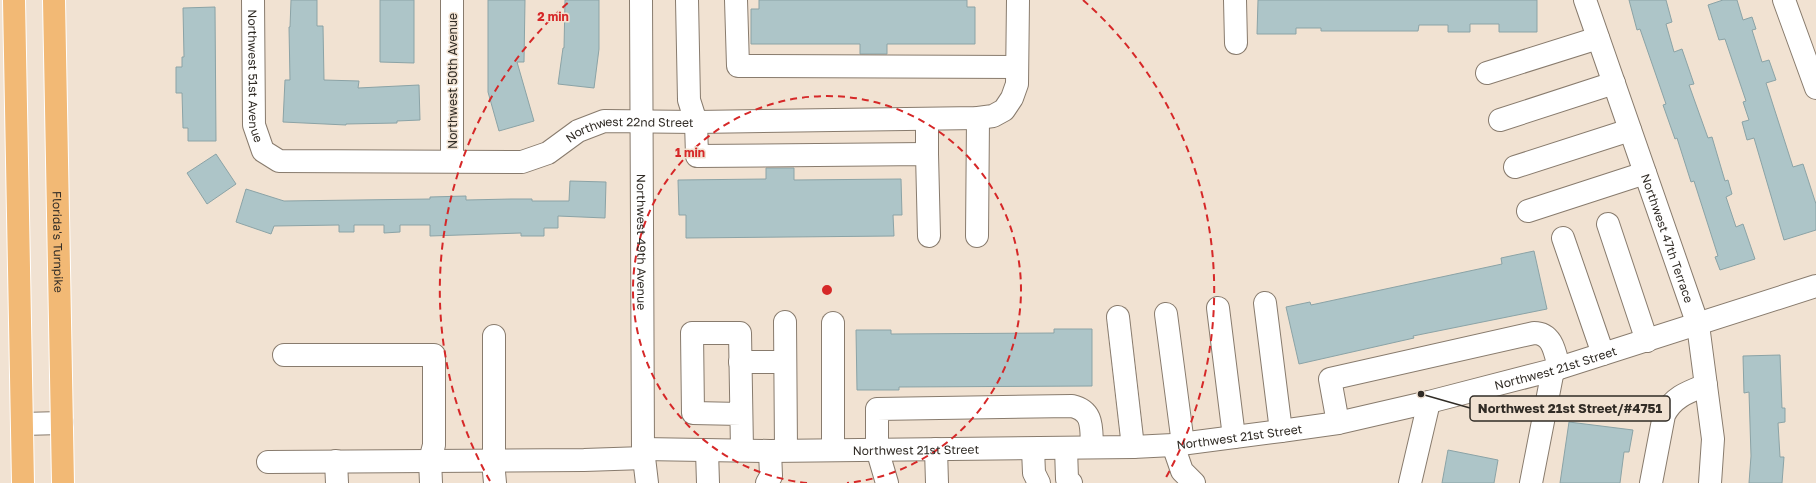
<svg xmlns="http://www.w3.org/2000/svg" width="1816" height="483" font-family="'Golos Text',sans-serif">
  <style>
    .building { fill: #adc5c8; stroke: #8ba3a6 }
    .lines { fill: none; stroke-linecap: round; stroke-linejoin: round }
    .minor-casing { stroke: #887b6d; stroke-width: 24 }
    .highway-casing { stroke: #fff; stroke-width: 24 }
    .minor { stroke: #fff; stroke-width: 22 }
    .highway { stroke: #f2b975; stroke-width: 22 }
    .ring { fill: none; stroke: #d62828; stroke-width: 2; stroke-dasharray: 7 5 }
    .labels { text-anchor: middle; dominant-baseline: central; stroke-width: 3; stroke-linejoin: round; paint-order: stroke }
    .street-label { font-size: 12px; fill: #312c26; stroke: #f1e2d2 }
    .centre { fill: #d62828; stroke: #f1e2d2; stroke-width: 2 }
    .ring-label { font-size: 12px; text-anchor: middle; font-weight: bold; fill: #d62828; stroke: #f1e2d2; stroke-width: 3; stroke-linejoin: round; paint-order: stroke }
    .leader { fill: none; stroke: #312c26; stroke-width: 1.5 }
    .callout-dot { fill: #312c26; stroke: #f1e2d2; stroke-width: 1.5 }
    .callout { fill: #f1e2d2; stroke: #312c26; stroke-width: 1.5 }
    .callout-label { font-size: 13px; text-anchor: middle; font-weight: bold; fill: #312c26 }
  </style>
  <rect width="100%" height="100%" fill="#f1e2d2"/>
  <g class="building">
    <polygon points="291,0 317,0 317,26 323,26 324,80 359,81 358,88 419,85 420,120 397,121 397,123 346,124 346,125 283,122 285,80 290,80 289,27 290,27"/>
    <polygon points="380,0 414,0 414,63 380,62"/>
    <polygon points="488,0 525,0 524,62 517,62 534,121 499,131 488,92"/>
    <polygon points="565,0 599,0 599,49 594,88 558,84 563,48 564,48"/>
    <polygon points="759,0 967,0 967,7 975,7 975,44 887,44 887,54 860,54 860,44 751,44 751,9 759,9"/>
    <polygon points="1258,0 1537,0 1537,32 1499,32 1499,24 1470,24 1470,32 1448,32 1448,25 1419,25 1418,31 1321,31 1321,28 1296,28 1296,34 1257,34"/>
    <polygon points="1629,0 1666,0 1672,22 1666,24 1674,52 1682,49 1694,84 1689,85 1708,138 1712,137 1725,181 1728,180 1732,194 1726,197 1736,227 1743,224 1755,259 1720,270 1715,257 1718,256 1694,181 1691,182 1677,138 1675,139 1663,105 1666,104 1640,29 1637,30"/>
    <polygon points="1723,0 1737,0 1743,20 1752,17 1756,29 1752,30 1762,62 1769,60 1776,80 1766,83 1793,167 1803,164 1816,204 1816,230 1784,240 1754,138 1747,140 1742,122 1749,120 1743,102 1746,101 1725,39 1719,40 1708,5"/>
    <polygon points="215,7 216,141 188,141 188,128 183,128 182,93 176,93 176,67 182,67 182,57 184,57 183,8"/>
    <polygon points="216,154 236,184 207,204 187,173"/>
    <polygon points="766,168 794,168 794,180 901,179 902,215 893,215 894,236 686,238 686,215 679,215 678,180 766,179"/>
    <polygon points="570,181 606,182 605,218 558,216 558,228 544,228 544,236 521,236 521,233 430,236 430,225 400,225 400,232 384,233 384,225 354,225 354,232 339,232 339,225 274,226 271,234 236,222 246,189 284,201 430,199 430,197 466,196 466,200 511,199 532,199 532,201 569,201"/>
    <polygon points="1534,251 1547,309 1413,336 1414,338 1299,364 1286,307 1310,302 1311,305 1502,264 1501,258"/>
    <polygon points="1054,329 1092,329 1092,386 899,387 899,390 857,390 856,330 891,330 891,334 1054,333"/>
    <polygon points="1780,355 1782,408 1785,408 1785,422 1778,423 1780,457 1784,457 1782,483 1749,483 1751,456 1749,392 1744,393 1743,356"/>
    <polygon points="1569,422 1633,430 1629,452 1624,452 1620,483 1560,483"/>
    <polygon points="1448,450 1498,460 1494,483 1442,483"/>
  </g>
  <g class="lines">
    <defs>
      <g id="minor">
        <path id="s1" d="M253,0L254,125L263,151L279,161L522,162L548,153L578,131L604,121L696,122L978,118L993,116L1004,110L1012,98L1017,84L1018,0"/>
        <polyline points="452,0 452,161"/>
        <path id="s2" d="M641,0L643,449L647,483"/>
        <polyline points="687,0 689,100 696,122 697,156 927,154 929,236"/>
        <polyline points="736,0 738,66 1017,67"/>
        <polyline points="1235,0 1236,43"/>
        <path id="s3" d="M1585,0L1698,325L1713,439L1710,483"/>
        <polyline points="1784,0 1816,88"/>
        <polyline points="1487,73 1598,38"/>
        <polyline points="927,119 927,154"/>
        <polyline points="1500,120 1614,83"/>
        <polyline points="1515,167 1630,130"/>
        <polyline points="1528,211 1645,173"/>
        <polyline points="1608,224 1647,341"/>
        <polyline points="977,236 978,118"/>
        <polyline points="1563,238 1603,354"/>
        <polyline points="1265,303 1281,431"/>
        <polyline points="1218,308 1234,437"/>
        <polyline points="1166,314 1183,444"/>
        <polyline points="1118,317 1133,447"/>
        <polyline points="785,322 786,450"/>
        <polyline points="494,336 494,472 495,483"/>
        <polyline points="284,355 434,355 434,445 430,460 431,483"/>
        <polyline points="740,362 785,362"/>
        <polyline points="741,414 693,413 692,333 740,333 742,450"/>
        <path d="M1338,423L1330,379L1534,333C1553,333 1555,353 1559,368"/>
        <polyline points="22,424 62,423"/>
        <polyline points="1173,445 1182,471 1194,483"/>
        <polyline points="1066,448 1067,479 1071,483"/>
        <path id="s4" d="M643,449L770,451L1133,447L1173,445L1281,431L1338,423L1429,402L1553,370L1816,286"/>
        <polyline points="936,449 937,483"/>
        <polyline points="1033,449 1034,473 1039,483"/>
        <polyline points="833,450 833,323"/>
        <polyline points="707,451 708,483"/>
        <polyline points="336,461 337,483"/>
        <polyline points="268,462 584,460 644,458"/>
        <polyline points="767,483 771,476 770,451"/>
        <path d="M887,483L877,449V409L1072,406C1094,411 1091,428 1092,446"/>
        <polyline points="1410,483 1429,402"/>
        <polyline points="1531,483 1553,370"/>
        <path d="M1651,483L1664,415C1673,397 1688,392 1706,385"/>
      </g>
      <g id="highway">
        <polyline points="14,0 23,483"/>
        <path id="s5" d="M54,0L63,483"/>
      </g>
    </defs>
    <use href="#minor" class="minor-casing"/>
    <use href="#highway" class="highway-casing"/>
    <use href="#minor" class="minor"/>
    <use href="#highway" class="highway"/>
  </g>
  <g class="ring">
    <path d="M807 483A194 194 0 1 1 847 483"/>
    <path d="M490 481A387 387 0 0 1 571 0M1083 0A387 387 0 0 1 1164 481"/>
  </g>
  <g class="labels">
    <g class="street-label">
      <text stroke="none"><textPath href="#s1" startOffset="76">Northwest 51st Avenue</textPath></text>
      <text transform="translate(452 81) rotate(-90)">Northwest 50th Avenue</text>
      <text stroke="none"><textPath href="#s1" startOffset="531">Northwest 22nd Street</textPath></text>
      <text stroke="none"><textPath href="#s3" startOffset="252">Northwest 47th Terrace</textPath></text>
      <text stroke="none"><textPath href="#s5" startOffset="242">Florida's Turnpike</textPath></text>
      <text stroke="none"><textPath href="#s2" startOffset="242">Northwest 49th Avenue</textPath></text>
      <text stroke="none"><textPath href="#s4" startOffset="921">Northwest 21st Street</textPath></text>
      <text stroke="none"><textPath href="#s4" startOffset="597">Northwest 21st Street</textPath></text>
      <text stroke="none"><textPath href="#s4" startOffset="273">Northwest 21st Street</textPath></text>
    </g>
  </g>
  <circle cx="827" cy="290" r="6" class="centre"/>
  <g class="ring-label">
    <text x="553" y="21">2 min</text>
    <text x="690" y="157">1 min</text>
  </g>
  <path class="leader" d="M1421 394L1470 408"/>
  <circle class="callout-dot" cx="1421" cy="394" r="4"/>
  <rect class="callout" x="1470" y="396" width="200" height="25" rx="4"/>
  <g class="callout-label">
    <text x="1570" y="413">Northwest 21st Street/#4751</text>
  </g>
</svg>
